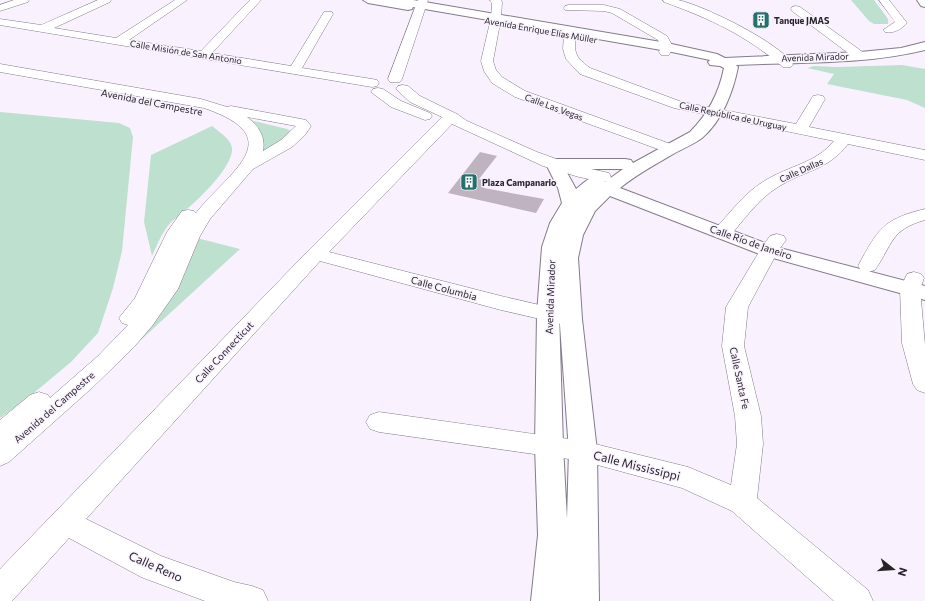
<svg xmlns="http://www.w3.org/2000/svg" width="925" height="601" font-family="Commissioner,sans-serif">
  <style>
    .green { fill: #bee0ce }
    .building { fill: #c0b3c0 }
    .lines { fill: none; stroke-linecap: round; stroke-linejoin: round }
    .minor-casing { stroke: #837b89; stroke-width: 1 }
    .major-casing { stroke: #837b89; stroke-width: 2 }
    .minor { fill: #fff; fill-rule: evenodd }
    .major { fill: #fff; fill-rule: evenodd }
    .labels { text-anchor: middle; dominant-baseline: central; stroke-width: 3; stroke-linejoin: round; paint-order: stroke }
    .far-poi-label { font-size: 9px; font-weight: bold; fill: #27242a; stroke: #f9f2fe; text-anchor: start }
    .far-street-label { font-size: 9px; fill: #27242a; stroke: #f9f2fe }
    .street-label { font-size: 10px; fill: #27242a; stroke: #f9f2fe }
    .near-street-label { font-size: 12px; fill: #27242a; stroke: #f9f2fe }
  </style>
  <rect width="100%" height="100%" fill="#f9f2fe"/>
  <g class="green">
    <polygon points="851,0 874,0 888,19 888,24 874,24 869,21"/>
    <polygon points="902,65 925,69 925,108 907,100 827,84 834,74 807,68 814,66 837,67"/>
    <polygon points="0,112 119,123 130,128 133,137 122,251 113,288 98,333 71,362 23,402 0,418"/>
    <polygon points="226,114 287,129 295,133 252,163 248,133"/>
    <path d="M212,126C219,132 231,139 232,148C234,167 195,203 181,214C178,217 174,219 171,222C162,232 157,245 152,256L144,222L151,155Z"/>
    <polygon points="189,236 240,249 119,360"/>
  </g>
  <polygon class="building" points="480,152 497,156 479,179 483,180 481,183 486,185 484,188 544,199 536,213 448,193"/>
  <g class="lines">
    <defs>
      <g id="minor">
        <polygon points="14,0 29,0 28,2 0,11 0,5"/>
        <polygon points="98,0 111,0 110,2 54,28 116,38 175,0 187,0 129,40 201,51 250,0 261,0 212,53 291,66 324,12 332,12 333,14 302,68 372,79 377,80 379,83 377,86 372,87 0,25 0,19 41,25"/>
        <polygon points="418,0 428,0 402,79 400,82 390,82 388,79"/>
        <polygon points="490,0 501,0 502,2 501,18 493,61 496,70 502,77 525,91 676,146 679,149 676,152 671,154 666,152 515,97 492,83 484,71 481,61 491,18 492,3"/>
        <path d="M663,0C668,0 674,0 678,0C705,6 778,42 793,64L791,67H783C745,35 711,19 664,2Z"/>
        <path d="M879,0H889L907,23C902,29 893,34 885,32L883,30L895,22Z"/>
        <polygon points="569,5 604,5 620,9 667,36 673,47 669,55 661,55 659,52 661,47 658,40 612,13 604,11 565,10 564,8 565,6"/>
        <polygon points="796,6 800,7 864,53 866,56 864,59 856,59 792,11 791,9 792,7"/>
        <path d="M570,32L574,33C576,37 575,41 575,46C575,57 582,62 590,68L682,102L796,124L813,96L818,95L823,96L825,99L809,127L925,150V160L848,144C827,171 805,170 778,187C758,199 744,220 729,237L722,239L715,237L713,233L715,229C731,212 745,192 766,180C789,166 816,163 834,141L674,108L580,74L566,59L563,49L564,35L566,33Z"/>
        <path d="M0,64L201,99L227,107L231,106L301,119L306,120L311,126L305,135L292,147L253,169L210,219L200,236L178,289L152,326L134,347L93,387L9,462L0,466V420L30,395L39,392L48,395L50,398L98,356L128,325L122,323L119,318L135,298L167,232L182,211L188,210L194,211L196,213C228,172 292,138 204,108L0,72ZM247,117L296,126L281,140L263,151C266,137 258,125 247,117Z"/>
        <polygon points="403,85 408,86 420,96 457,114 467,121 537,152 573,165 609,173 611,177 609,181 603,182 579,177 543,166 452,124 329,252 501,296 574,313 577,318 574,323 566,325 501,310 320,261 86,519 161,556 234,582 252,586 263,590 268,601 205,601 141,577 69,538 12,601 0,601 0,569 309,250 442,117 410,102 396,89 398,86"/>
        <polygon points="378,88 383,89 401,101 430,113 432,116 430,119 425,120 391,107 371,92 373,89"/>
        <path d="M925,209V220C890,230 893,244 875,270L868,272L861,270L858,266C878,229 883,219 925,209Z"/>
        <polygon points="777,234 784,236 786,240 778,251 748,307 744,346 761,416 763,444 757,498 868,590 873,601 834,601 732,511 682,488 583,461 379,432 370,429 366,422 370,415 379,412 583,441 688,467 731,485 737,444 735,416 722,346 726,307 762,247 770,236"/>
        <polygon points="914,272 921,274 924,278 920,289 925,345 925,393 917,390 913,384 902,343 900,289 907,274"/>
      </g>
      <g id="major">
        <path d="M363,0H413L667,43L717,54L725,58L860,52L901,48L925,42V50C864,65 799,62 736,65L738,67C733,92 722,121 702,138C694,144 684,148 675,153C656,164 637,174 620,188L776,247L925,286V300L762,255L610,196L595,211L583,235L578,258L582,319L597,451L599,601H565L566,580L565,601H531L538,535L535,446L537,314L542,247L550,223L562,203L558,188L546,164L548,160L554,159H625L631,160L633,163L690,132C708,114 719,93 724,68L720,66L710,65L708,62L710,60L667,51L413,7L412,9L408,10L368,3ZM565,169H623L605,182C594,171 586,181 576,189ZM559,311L569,451L567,519L563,446Z"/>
        <polygon points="917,0 925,0 925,7 921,6"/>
      </g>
    </defs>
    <use href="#minor" class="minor-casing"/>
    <use href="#major" class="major-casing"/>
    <use href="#minor" class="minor"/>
    <use href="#major" class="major"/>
  </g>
  <defs>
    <symbol id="building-square" viewBox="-11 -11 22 22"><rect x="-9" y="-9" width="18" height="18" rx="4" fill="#25706c" stroke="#f9f2fe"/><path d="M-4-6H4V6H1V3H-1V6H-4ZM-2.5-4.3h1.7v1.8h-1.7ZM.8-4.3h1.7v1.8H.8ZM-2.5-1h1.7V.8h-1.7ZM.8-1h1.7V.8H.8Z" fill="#fff"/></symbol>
  </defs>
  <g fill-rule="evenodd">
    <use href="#building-square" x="751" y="10" width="20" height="20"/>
    <use href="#building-square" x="459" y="172" width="20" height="20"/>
  </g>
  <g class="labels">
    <g class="far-poi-label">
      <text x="774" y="20">Tanque JMAS</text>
      <text x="482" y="182">Plaza Campanario</text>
    </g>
    <g class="far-street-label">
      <text transform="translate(541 30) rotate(10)">Avenida Enrique Elías Müller</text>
      <text transform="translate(186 52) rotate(9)">Calle Misión de San Antonio</text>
      <text transform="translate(815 57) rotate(-2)">Avenida Mirador</text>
      <text transform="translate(554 107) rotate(20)">Calle Las Vegas</text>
      <text transform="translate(733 116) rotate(12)">Calle República de Uruguay</text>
      <text transform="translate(801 170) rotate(-24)">Calle Dallas</text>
    </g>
    <g class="street-label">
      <text transform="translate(152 102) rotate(11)">Avenida del Campestre</text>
      <text transform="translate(751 242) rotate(19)">Calle Río de Janeiro</text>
      <text transform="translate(444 288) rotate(15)">Calle Columbia</text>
      <text transform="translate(550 297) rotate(-88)">Avenida Mirador</text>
      <text transform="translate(224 352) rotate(-47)">Calle Connecticut</text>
      <text transform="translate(740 378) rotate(78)">Calle Santa Fe</text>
      <text transform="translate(54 407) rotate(-41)">Avenida del Campestre</text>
    </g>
    <g class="near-street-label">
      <text transform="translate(637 465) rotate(14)">Calle Mississippi</text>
      <text transform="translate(156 566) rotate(24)">Calle Reno</text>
    </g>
  </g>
  <g transform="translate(893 569) rotate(107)" stroke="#f9f2fe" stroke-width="3" paint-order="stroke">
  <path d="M0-3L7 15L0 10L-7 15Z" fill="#27242a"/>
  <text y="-6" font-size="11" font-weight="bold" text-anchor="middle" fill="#27242a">N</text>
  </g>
</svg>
